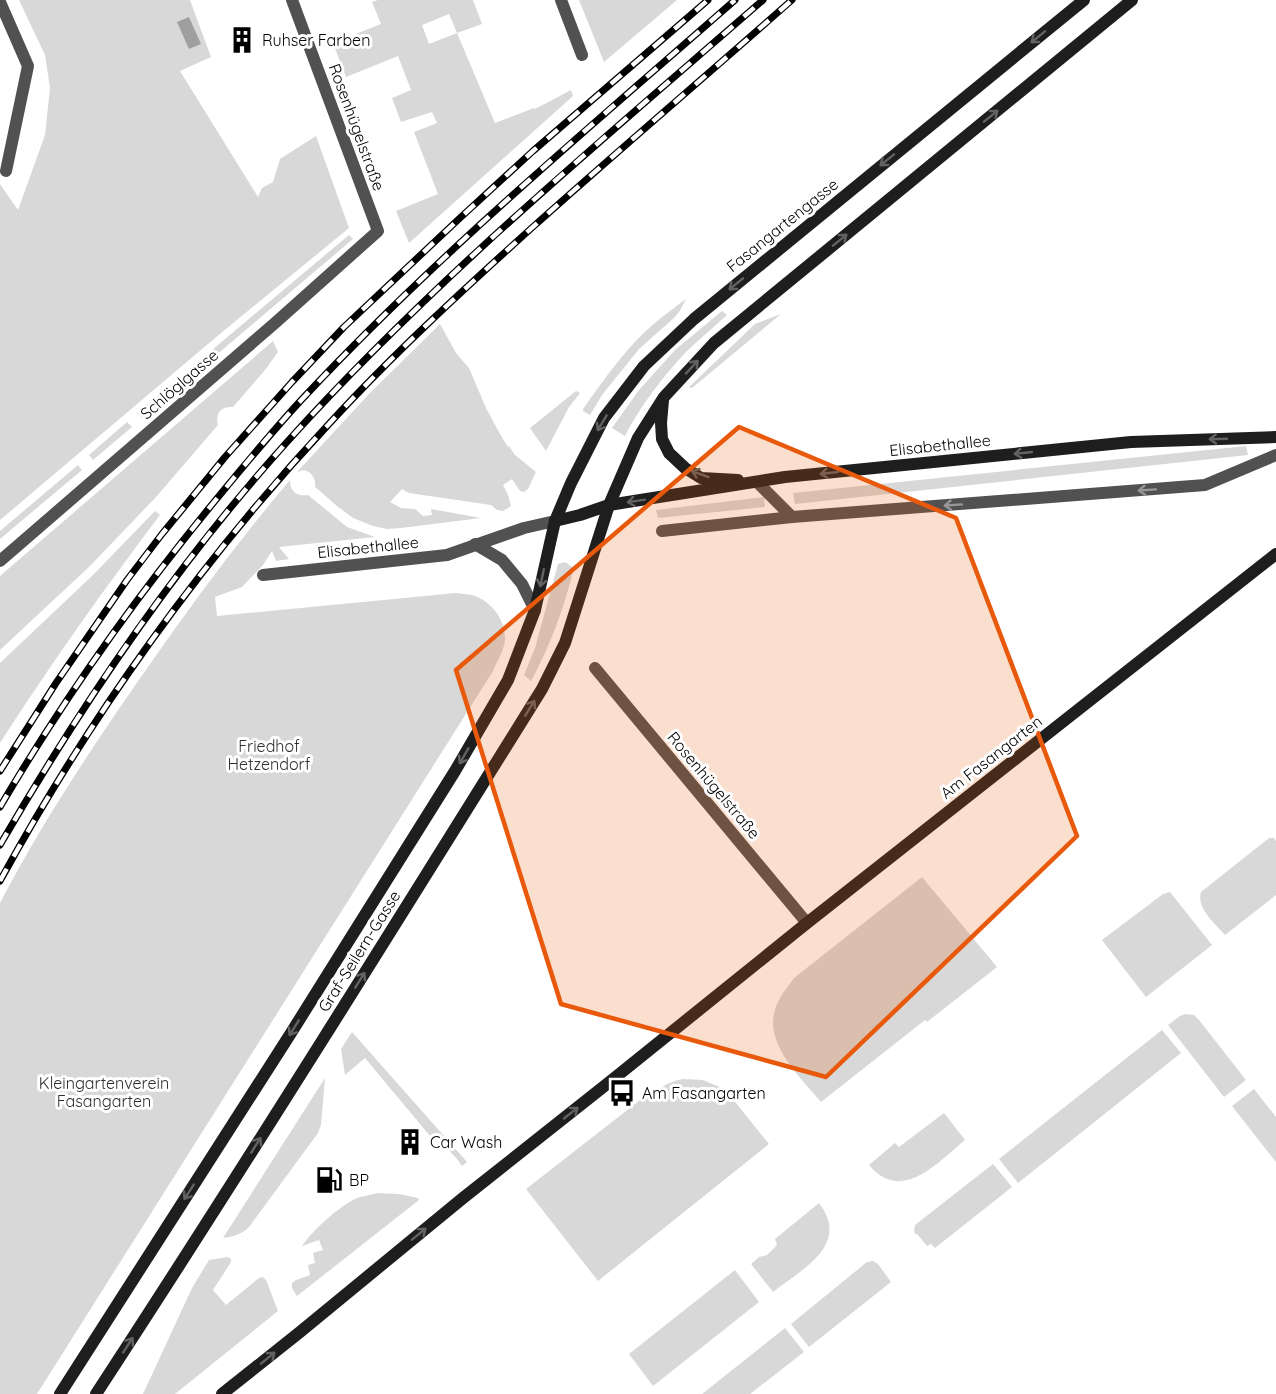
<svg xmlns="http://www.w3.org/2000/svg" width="1276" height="1394" font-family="Quicksand,sans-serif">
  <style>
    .green { fill: #d8d8d8; fill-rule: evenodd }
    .water { fill: #9f9f9f }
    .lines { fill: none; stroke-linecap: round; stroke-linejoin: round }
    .street { stroke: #515151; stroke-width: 12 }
    .secondary { stroke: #1e1e1e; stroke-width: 12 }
    .rail-casing { stroke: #000; stroke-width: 7 }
    .rail { stroke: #fff; stroke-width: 4.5; stroke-dasharray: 14; stroke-linecap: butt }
    .oneway { stroke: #626262 }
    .oneway2 { stroke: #979797 }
    .marked { fill: #e8590c; fill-opacity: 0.2; stroke: #e8590c; stroke-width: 4.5; stroke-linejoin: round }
    .labels { text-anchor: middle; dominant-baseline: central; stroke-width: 6; stroke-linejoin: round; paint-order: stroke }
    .poi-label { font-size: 16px; fill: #000; stroke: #fff; text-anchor: start }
    .street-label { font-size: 16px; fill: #000; stroke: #fff }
    .park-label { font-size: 16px; fill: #2f2f2f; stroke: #fff }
  </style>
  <rect width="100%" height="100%" fill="#fff"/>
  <g class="green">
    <polygon points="19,0 190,0 211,57 180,71 258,197 262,188 273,182 280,159 316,136 349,228 221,333 0,520 0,184 18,210 45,135 50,88 45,55"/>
    <path d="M378,0H473L482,24L457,33L495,123L534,108L535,109L571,90L573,96L409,243L396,211L438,194L414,132L437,123L432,112L401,122L392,98L411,90L398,56L346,77L333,43L381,24L372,2ZM449,14L457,33L429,44L422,25Z"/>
    <polygon points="579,0 677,0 604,62"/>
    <polygon points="349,235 353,239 142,418 137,413"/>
    <path d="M686,299L679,312L674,318L639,349L602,395L590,415L583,411V409C605,378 627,346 656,322C666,314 676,306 686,299Z"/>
    <path d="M722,311L727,315C713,328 698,340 685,353C662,378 640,406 625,436L612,428L639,390L675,350Z"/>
    <polygon points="781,314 692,388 689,387 755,324"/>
    <polygon points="440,324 456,353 469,368 486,408 500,434 508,447 509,446 515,455 536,472 528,489 524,492 520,491 512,479 503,485 508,495 511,506 503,511 497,510 491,505 409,493 402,489 390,502 401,508 415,509 423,516 432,515 431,509 481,518 401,528 387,529 373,526 353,518 337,506 315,487 315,481 313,476 309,472 304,470 297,472 369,394"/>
    <path d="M273,341L278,352L265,370L233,407C221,406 215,413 218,425L156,497L90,566L0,650V576Z"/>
    <polygon points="576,391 580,393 569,407 546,451 530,428"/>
    <polygon points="127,422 132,427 93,460 89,455"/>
    <polygon points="1246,446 1248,455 795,504 793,493"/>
    <polygon points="78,465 82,470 0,539 0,531"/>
    <path d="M290,480C290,491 296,497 308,495L347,527L375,537L279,547L289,559L276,561L272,551L263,565L242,587L215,597L217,616L456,593C462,594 469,594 475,596C492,602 506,621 505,640C504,651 497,661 493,671L37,1394H0V903C44,819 96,741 150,664C194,601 240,539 290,480Z"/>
    <polygon points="764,497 765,507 658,518 656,510"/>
    <path d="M155,511L160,515C104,589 50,665 0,743V663L93,575Z"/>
    <path d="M565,562L574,568C564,608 551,644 531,681L524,675L535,648L558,564Z"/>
    <path d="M1269,838H1274L1276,841V895L1225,935C1215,923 1196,908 1201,892Z"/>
    <path d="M922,877L997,967L927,1022L925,1020L821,1102C801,1078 764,1044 775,1010C778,998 787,988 794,978Z"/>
    <polygon points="1170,892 1212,945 1146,997 1102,940 1163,894"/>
    <polygon points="1185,1014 1194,1015 1199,1020 1246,1080 1224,1097 1168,1025 1180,1016"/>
    <polygon points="1162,1030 1181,1053 1018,1183 999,1159"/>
    <polygon points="352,1032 467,1162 462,1166 457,1159 434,1134 430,1136 365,1058 345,1075 341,1049"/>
    <path d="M325,1078L321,1125L318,1133L249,1227C242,1234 233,1237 223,1238Z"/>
    <path d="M683,1079L703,1080L724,1089L731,1097L769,1144L598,1281L526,1189L644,1097L646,1099C659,1089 666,1082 683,1079Z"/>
    <polygon points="1254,1089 1276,1117 1276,1162 1232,1106"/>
    <path d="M944,1113L965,1140C937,1163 902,1204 869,1165L895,1143L899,1147Z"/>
    <polygon points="993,1164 1012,1187 935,1248 931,1244 927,1246 917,1234 915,1234 914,1230 915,1225"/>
    <path d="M378,1193L399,1194L418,1198L419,1200L297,1296L292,1288V1283L296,1280L310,1275L308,1265L315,1263L313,1253L323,1250L319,1240L302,1246C313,1230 337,1208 355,1199C362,1196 370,1195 378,1193Z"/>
    <path d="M819,1203C851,1245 802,1269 773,1292L751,1264L759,1257L767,1255L777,1245L775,1239Z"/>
    <polygon points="228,1257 231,1259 231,1262 213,1290 226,1305 259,1278 263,1277 266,1280 278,1311 175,1394 143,1394 192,1288 209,1260"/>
    <polygon points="873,1261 878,1264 891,1282 809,1347 791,1324 867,1262"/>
    <polygon points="735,1270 759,1302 653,1386 629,1354"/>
    <polygon points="785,1328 804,1352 750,1394 702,1394"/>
  </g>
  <polygon class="water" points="189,17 201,44 189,49 177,22"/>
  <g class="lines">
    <g class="street">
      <polyline points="561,0 582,55"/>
      <polyline points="0,2 28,66 6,171"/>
      <polyline points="757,482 792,517"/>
      <polyline points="662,531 792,517 1205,485 1276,455"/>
      <polyline points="475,544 502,560 522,584 535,610"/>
      <polyline points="0,561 275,323 378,231 292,0"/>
      <polyline points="263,575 447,555 524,528 555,521"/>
      <polyline points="595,668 807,923"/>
    </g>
    <g class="secondary">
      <polyline points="663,400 661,423 662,439 669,453 685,468 701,478 738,480"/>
      <polyline points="555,521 580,515 609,505 785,477 1131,442 1276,437"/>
      <polyline points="60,1394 291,1033 455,771 508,680 535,610 555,521 571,483 604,418 644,366 694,319 1084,0"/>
      <path d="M96,1394C248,1161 395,925 542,689L565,643L609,505L638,438L664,397L714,343L1132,0"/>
      <polyline points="222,1394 300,1332 463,1198 612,1080 807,923 1276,554"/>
    </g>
    <defs>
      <g id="rail">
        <polyline points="0,771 56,683 127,580 162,534 225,457 292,382 344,327 461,217 533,151 708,0"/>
        <path d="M0,807C64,698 138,594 219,496C247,462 275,428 305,396C438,254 589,128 735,0"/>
        <path d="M0,845C83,702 176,565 287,442C432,281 600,142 763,0"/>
        <path d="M0,881C89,718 201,561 328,425C393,354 464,289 535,225C620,149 707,75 792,0"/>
      </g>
    </defs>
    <use href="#rail" class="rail-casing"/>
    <use href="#rail" class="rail"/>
  </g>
  <defs><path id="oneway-shaft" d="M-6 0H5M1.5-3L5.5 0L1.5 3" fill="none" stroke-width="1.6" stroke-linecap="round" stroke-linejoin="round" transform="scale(1.5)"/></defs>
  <g class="oneway">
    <use href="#oneway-shaft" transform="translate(1038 37) rotate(141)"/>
    <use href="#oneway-shaft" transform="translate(991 116) rotate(-39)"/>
    <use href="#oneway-shaft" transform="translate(887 160) rotate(141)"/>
    <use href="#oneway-shaft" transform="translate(840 240) rotate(-39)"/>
    <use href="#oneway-shaft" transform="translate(736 284) rotate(141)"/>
    <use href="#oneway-shaft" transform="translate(692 367) rotate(-47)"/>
    <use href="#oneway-shaft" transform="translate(602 423) rotate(121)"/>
    <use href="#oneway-shaft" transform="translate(1218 439) rotate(178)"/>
    <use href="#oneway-shaft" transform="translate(1023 453) rotate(174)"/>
    <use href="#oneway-shaft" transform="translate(829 473) rotate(174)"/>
    <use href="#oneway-shaft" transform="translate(700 474) rotate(-160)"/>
    <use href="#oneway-shaft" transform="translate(636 501) rotate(171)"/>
    <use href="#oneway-shaft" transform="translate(542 578) rotate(102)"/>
    <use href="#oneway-shaft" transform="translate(530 708) rotate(-58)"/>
    <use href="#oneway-shaft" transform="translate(464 756) rotate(120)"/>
    <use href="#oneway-shaft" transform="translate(360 980) rotate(-58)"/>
    <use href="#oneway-shaft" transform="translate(294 1028) rotate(122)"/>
    <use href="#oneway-shaft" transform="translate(571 1113) rotate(-38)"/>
    <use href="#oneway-shaft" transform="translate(256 1145) rotate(-58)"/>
    <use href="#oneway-shaft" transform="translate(189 1192) rotate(123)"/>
    <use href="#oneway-shaft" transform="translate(419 1234) rotate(-39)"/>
    <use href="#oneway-shaft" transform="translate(128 1345) rotate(-57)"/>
    <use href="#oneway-shaft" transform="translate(268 1358) rotate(-39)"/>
  </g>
  <g class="oneway2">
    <use href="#oneway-shaft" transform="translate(1147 490) rotate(176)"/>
    <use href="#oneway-shaft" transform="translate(953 505) rotate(176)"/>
  </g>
  <path class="marked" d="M739,427L956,518L1077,836L826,1077L561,1004L456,670Z"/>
  <defs>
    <symbol id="building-bare" viewBox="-9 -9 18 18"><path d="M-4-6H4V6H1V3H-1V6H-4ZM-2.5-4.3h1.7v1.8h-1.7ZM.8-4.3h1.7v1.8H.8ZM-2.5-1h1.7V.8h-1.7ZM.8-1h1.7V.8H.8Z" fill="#000" stroke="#fff" stroke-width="2.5" paint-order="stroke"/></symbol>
    <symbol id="bus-bare" viewBox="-9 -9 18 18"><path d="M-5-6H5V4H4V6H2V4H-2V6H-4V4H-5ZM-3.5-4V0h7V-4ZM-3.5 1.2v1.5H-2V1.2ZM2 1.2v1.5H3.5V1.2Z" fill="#000" stroke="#fff" stroke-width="2.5" paint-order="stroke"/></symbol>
    <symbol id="fuel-bare" viewBox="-9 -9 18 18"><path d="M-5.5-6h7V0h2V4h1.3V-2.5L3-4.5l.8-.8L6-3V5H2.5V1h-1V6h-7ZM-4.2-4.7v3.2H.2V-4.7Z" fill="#000" stroke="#fff" stroke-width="2.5" paint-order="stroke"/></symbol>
  </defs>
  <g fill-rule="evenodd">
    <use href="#building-bare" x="223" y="21" width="38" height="38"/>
    <use href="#bus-bare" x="603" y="1074" width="38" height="38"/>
    <use href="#building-bare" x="391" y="1123" width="38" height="38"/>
    <use href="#fuel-bare" x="310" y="1161" width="38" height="38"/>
  </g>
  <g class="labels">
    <g class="poi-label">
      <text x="262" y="40">Ruhser Farben</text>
      <text x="642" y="1093">Am Fasangarten</text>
      <text x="430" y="1142">Car Wash</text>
      <text x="349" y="1180">BP</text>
    </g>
    <g class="street-label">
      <text transform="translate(357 127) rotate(70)">Rosenhügelstraße</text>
      <text transform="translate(782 225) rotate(-39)">Fasangartengasse</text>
      <text transform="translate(179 384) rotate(-41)">Schlöglgasse</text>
      <text transform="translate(940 445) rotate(-6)">Elisabethallee</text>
      <text transform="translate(368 547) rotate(-6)">Elisabethallee</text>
      <text transform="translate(991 757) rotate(-38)">Am Fasangarten</text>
      <text transform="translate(714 785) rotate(50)">Rosenhügelstraße</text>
      <text transform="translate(359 951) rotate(-58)">Graf-Seilern-Gasse</text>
    </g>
    <g class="park-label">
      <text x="269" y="746">Friedhof<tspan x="269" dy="18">Hetzendorf</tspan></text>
      <text x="104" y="1083">Kleingartenverein<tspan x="104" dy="18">Fasangarten</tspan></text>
    </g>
  </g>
</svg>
